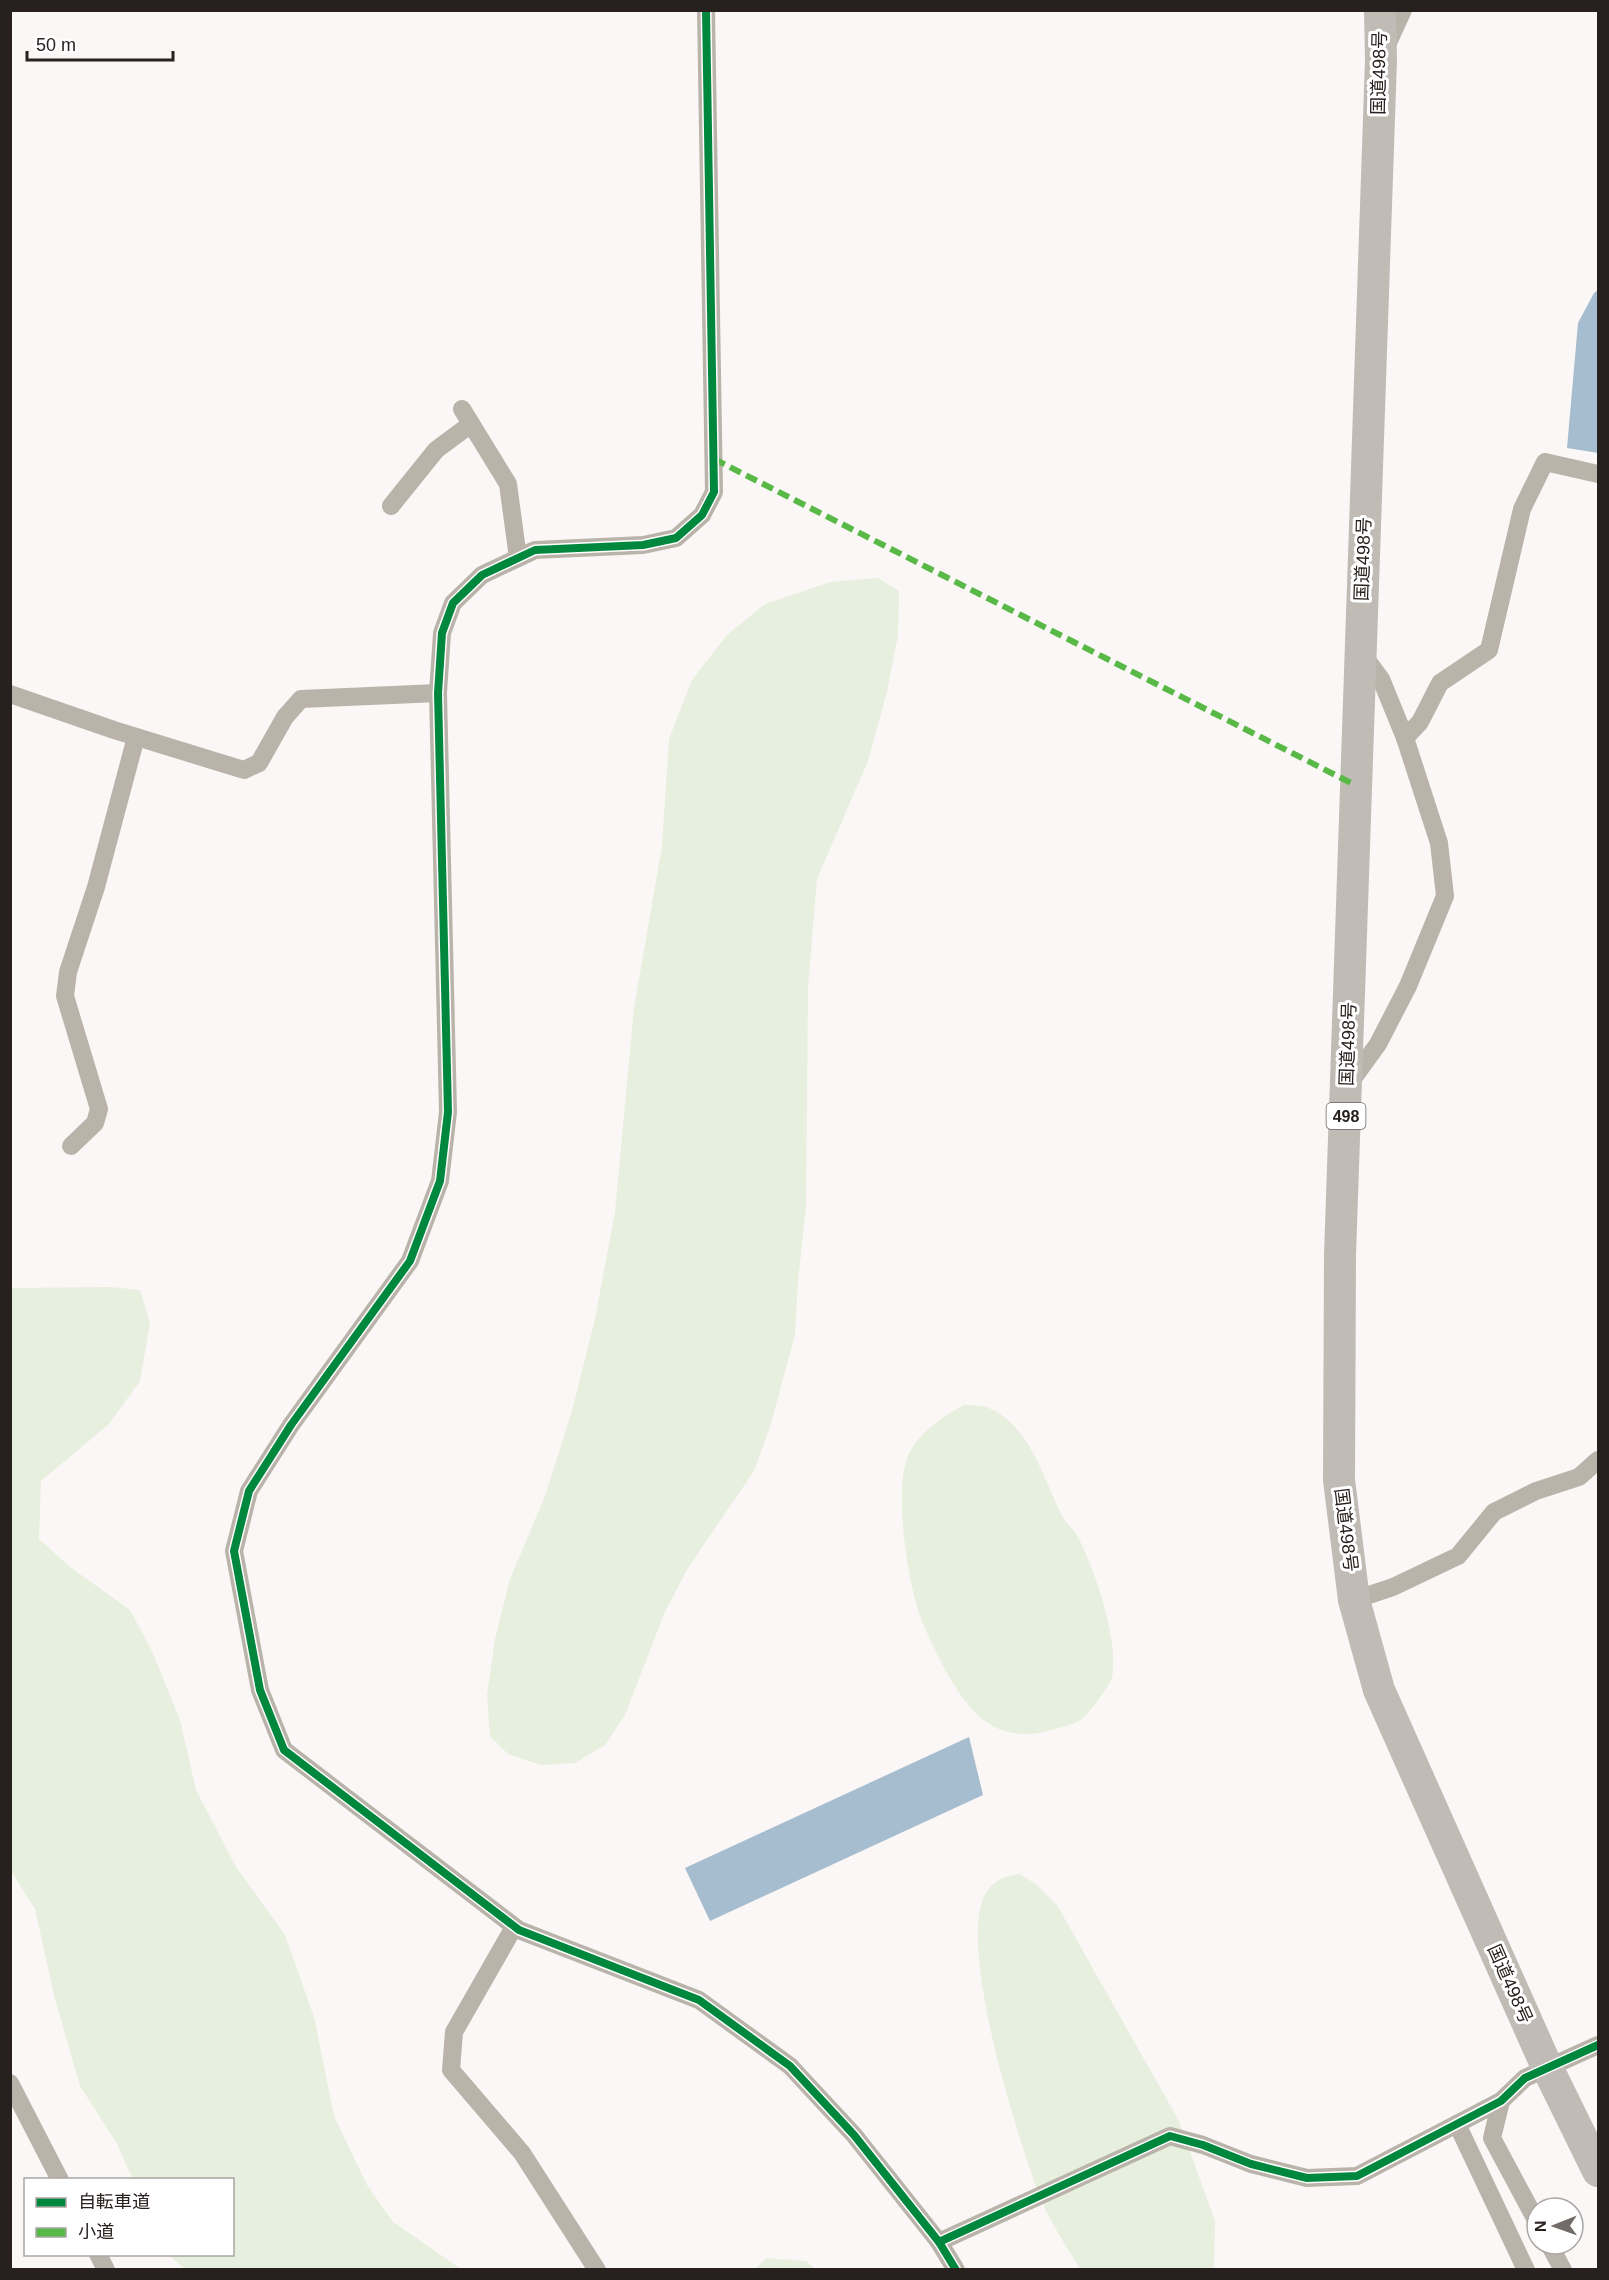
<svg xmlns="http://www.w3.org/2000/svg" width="1609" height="2280" font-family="Arial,'Noto Sans JP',sans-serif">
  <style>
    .green { fill: #e7efde }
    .water { fill: #a6bccf }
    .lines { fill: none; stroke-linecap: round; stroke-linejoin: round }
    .street { stroke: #b9b3aa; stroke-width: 18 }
    .highway { stroke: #c0bbb5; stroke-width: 32 }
    .quiet { stroke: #58b947; stroke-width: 6; stroke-dasharray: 12 6; stroke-linecap: butt }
    .cycleway-casing { stroke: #fff; stroke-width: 11 }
    .cycleway { stroke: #00873e; stroke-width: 8 }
    .labels { text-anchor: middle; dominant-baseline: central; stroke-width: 6; stroke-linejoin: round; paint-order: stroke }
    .shield { fill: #fff; stroke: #686362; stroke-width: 1.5 }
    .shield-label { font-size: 16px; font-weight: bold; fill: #27201e }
    .street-label { font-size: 18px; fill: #27201e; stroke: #fff }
  </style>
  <rect width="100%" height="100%" fill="#fbf7f6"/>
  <g class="green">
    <polygon points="878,578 899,591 898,635 887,692 868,761 817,879 808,988 806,1207 798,1281 795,1335 770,1427 754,1471 688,1568 664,1614 625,1715 605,1745 575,1763 541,1765 508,1754 490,1736 487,1695 495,1639 510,1579 545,1496 572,1411 595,1319 615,1212 634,1008 662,846 669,739 692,680 727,635 765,604 830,582"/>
    <polygon points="111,1287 140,1290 150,1323 140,1381 109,1424 41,1481 39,1539 70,1567 130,1610 152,1651 180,1720 196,1790 236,1867 285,1935 314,2017 334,2116 367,2185 393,2222 461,2269 185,2269 169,2255 232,2254 232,2180 133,2179 116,2142 80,2086 55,1999 35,1909 11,1871 10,1288"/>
    <path d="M964,1405C984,1405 993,1407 1009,1421C1034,1444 1046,1482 1060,1512C1065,1523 1075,1530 1080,1541C1096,1575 1119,1640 1112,1678C1111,1683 1089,1714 1083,1718C1077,1723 1066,1726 1058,1728C1033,1737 1007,1737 985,1721C959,1703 934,1650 922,1621C908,1587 893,1489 908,1456C918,1433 943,1416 964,1405Z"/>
    <path d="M1020,1874L1037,1885L1057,1905L1179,2121L1215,2221L1214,2269H1080C1067,2247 1052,2225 1042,2202C1020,2147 955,1942 986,1893C994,1880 1005,1876 1020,1874Z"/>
    <polygon points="766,2258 806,2261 815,2269 755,2269"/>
  </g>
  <g class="water">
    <polygon points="1598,290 1598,453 1567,448 1578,323 1594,293"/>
    <polygon points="969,1737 983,1795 710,1921 685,1868"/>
  </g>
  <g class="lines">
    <g class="street">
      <polyline points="706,10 714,492 702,515 676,538 643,545 535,550 482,575 453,603 442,633 438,693 448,1112 440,1181 410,1261 291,1425 249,1491 234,1551 260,1690 284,1750 519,1930 699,2000 790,2066 854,2135 939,2242 956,2270"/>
      <polyline points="1386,47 1403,10"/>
      <polyline points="462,409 508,484 518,558"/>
      <polyline points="391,506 436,450 471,424"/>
      <polyline points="10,694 114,730 244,770 259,763 285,717 301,699 438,693"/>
      <polyline points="1405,738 1420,722 1440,683 1489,650 1522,509 1545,462 1598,474"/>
      <polyline points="1349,1084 1378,1044 1408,986 1445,896 1439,843 1405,738 1381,679 1361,652"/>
      <polyline points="71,1146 95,1123 99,1109 65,996 68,972 96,887 136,737"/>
      <polyline points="1354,1600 1393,1587 1458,1556 1494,1512 1536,1491 1579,1477 1598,1460"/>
      <polyline points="514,1927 454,2032 451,2070 522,2153 597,2270"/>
      <polyline points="10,2083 60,2180"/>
      <polyline points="1501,2101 1492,2138 1537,2222"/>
      <polyline points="1457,2124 1526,2270"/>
      <polyline points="939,2242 1170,2136 1203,2145 1251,2164 1307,2178 1357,2176 1501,2101 1525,2078 1598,2045"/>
      <polyline points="1549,2244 1563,2270"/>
      <polyline points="98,2254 106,2270"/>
    </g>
    <polyline class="highway" points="1380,10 1381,60 1340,1255 1339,1480 1354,1600 1379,1690 1547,2067 1598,2171"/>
    <polyline class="quiet" points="714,459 1355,785"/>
    <defs>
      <g id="cycleway">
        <polyline points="706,10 714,492 702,515 676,538 643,545 535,550 482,575 453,603 442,633 438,693 448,1112 440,1181 410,1261 291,1425 249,1491 234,1551 260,1690 284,1750 519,1930 699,2000 790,2066 854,2135 939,2242 956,2270"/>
        <polyline points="939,2242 1170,2136 1203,2145 1251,2164 1307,2178 1357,2176 1501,2101 1525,2078 1598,2045"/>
      </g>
    </defs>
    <use href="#cycleway" class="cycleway-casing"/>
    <use href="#cycleway" class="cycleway"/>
  </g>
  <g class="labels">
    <rect class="shield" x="1326.5" y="1103" width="39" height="26" rx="4.5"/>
    <g class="shield-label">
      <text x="1346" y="1116">498</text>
    </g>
    <g class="street-label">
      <text transform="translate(1379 73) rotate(-89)">国道498号</text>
      <text transform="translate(1363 559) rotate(-88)">国道498号</text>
      <text transform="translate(1348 1044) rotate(-88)">国道498号</text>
      <text transform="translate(1346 1530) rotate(83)">国道498号</text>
      <text transform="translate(1510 1984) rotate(66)">国道498号</text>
    </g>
  </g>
  <rect width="1609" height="2280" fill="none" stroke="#27201e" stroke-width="24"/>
  <rect x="24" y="2178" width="210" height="78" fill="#ffffff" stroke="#a9a6a5" stroke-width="1.5"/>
  <rect x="36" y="2198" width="30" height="9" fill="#00873e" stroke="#a9a6a5" stroke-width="1.5"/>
  <text x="78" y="2208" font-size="18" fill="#27201e">自転車道</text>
  <rect x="36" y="2228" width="30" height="9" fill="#58b947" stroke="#a9a6a5" stroke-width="1.5"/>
  <text x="78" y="2238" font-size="18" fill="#27201e">小道</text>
  <g transform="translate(1555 2226) rotate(269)"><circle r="28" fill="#ffffff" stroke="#a9a6a5" stroke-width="1.5"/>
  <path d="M0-4.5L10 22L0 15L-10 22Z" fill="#716b6a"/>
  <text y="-9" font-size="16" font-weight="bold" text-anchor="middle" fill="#27201e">N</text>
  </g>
  <path d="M27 51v9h146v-9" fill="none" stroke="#27201e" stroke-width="3"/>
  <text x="36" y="51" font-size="18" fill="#27201e" stroke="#ffffff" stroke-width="4.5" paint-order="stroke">50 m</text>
</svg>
